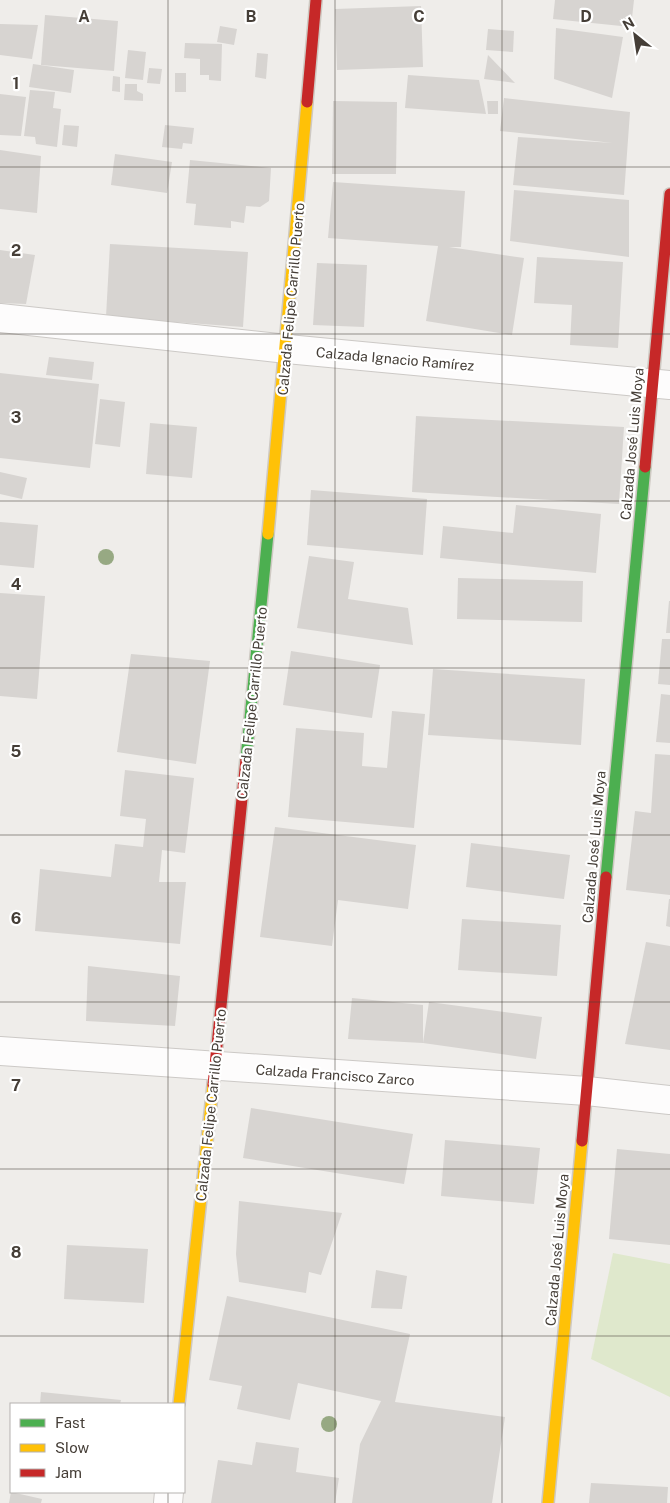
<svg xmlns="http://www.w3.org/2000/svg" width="670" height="1503" font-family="'Public Sans',sans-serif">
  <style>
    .green { fill: #dfe8cc }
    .building { fill: #d7d4d1 }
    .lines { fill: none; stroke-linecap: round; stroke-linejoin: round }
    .street-casing { stroke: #ccc9c6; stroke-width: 30 }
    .fast-casing { stroke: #cec9c2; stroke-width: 14 }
    .slow-casing { stroke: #cec9c2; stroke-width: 14 }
    .jam-casing { stroke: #cec9c2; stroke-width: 14 }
    .street { stroke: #fdfcfc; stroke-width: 28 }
    .fast { stroke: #4caf50; stroke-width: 11 }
    .slow { stroke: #ffc107; stroke-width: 11 }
    .jam { stroke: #c62828; stroke-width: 11 }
    .tree { fill: #97a983 }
    .grid { fill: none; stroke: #453e37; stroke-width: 1; stroke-opacity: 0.55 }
    .labels { text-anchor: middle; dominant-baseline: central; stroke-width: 4.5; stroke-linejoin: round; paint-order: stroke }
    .street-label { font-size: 14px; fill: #453e37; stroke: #fff }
    .grid-label { font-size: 16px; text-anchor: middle; font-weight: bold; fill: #453e37; stroke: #fff; stroke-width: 4.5; stroke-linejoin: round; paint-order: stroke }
  </style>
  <rect width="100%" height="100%" fill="#efedea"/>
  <polygon class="green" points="613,1253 670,1264 670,1397 591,1359"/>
  <g class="building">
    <polygon points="555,0 634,0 631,27 553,19"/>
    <polygon points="421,6 423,67 337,70 335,9"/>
    <polygon points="45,15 118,21 114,71 41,65"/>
    <polygon points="0,24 38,25 32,59 0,55"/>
    <polygon points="220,26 237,29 234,45 217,42"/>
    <polygon points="556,28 623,37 612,98 554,79"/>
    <polygon points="488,29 514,31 513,52 486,50"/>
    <polygon points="185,43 222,44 221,81 209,80 209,75 200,75 200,59 184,58"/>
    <polygon points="128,50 146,52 143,80 125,78"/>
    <polygon points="257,53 268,54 266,79 255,77"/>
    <polygon points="488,55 515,83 484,79"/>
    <polygon points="33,64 74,70 71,93 29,87"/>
    <polygon points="149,68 162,69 160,84 147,83"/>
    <rect x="175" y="73" width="11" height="19"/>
    <polygon points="408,75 479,80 486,114 405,108"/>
    <polygon points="113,76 120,77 120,92 112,91"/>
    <polygon points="125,84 137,84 137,91 143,94 143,101 124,100"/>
    <polygon points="30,90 55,92 53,108 61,109 57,147 36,144 35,137 24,136"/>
    <polygon points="0,94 26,97 21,136 0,135"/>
    <polygon points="504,98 630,112 624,195 513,185 518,137 613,143 500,131"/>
    <polygon points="333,101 397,102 396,174 332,174"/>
    <polygon points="487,101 498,101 498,114 488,114"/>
    <polygon points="64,125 79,126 77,147 62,145"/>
    <polygon points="165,125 194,128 192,144 183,143 182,149 162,147"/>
    <polygon points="0,150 41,156 37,213 0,209"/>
    <polygon points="115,154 172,162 167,193 111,185"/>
    <polygon points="190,160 271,168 269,201 260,207 246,206 244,223 231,221 231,228 194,225 196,204 186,203"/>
    <polygon points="333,182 465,191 461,247 449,247 524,258 512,335 426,321 438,246 328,238"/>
    <polygon points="514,190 629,200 629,257 510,241"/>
    <polygon points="110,244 248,252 243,327 106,317"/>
    <polygon points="0,250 35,255 26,304 0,303"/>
    <polygon points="537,257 623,262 618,348 570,345 572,305 534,303"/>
    <polygon points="317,263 367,265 364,327 313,325"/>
    <polygon points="49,357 94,362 92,380 46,375"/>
    <polygon points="0,373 99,384 90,468 0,458"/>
    <polygon points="100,399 125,402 120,447 95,444"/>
    <polygon points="416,416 624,427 619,504 412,492"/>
    <polygon points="150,423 197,427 192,478 146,474"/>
    <polygon points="0,472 27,478 22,499 0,494"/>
    <polygon points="311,490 427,499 423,555 307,545"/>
    <polygon points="516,505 601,514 596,573 440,558 443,526 513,533"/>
    <polygon points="0,522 38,525 34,568 0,565"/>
    <polygon points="309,556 354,562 348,599 408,608 413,645 297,628"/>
    <polygon points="458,578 583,581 582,622 457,619"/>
    <polygon points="0,593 45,596 37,699 0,696"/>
    <polygon points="669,601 670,601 670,633 666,633"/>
    <polygon points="662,639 670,639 670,685 658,684"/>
    <polygon points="291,651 380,665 372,718 283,705"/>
    <polygon points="131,654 210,661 196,764 117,752"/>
    <polygon points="433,669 585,679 581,745 428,735"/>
    <polygon points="661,694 670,695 670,743 656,742"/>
    <polygon points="392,711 425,714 414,828 288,817 296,728 364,733 362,766 387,768"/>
    <polygon points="655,754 670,755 670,895 626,890 635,811 651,813"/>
    <polygon points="125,770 194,778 185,853 162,850 159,882 186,882 180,944 35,931 40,869 111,877 115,844 143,847 146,819 120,816"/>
    <polygon points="275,827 416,845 408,909 338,900 332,946 260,937"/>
    <polygon points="471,843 570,855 564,899 466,887"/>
    <polygon points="669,899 670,899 670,927 666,926"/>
    <polygon points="462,919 561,925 557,976 458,970"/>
    <polygon points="646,942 670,946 670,1050 625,1044"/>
    <polygon points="88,966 180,976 175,1026 86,1021"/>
    <polygon points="352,998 423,1005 423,1043 429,1002 542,1017 536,1059 423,1043 348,1039"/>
    <polygon points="251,1108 413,1134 404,1184 243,1158"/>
    <polygon points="445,1140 540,1148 534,1204 441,1196"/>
    <polygon points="617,1149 670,1154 670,1245 609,1239"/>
    <polygon points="239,1201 342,1213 321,1275 309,1272 306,1293 239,1282 236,1254"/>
    <polygon points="67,1245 148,1249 144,1303 64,1299"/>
    <polygon points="376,1270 407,1276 402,1309 371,1308"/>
    <polygon points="227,1296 410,1334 395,1402 505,1417 492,1503 352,1503 360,1444 381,1401 298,1383 290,1420 237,1409 242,1386 209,1380"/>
    <polygon points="41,1392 121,1400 120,1404 40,1404"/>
    <polygon points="256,1442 299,1448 296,1472 339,1478 335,1503 211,1503 218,1460 252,1465"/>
    <polygon points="591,1483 668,1487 667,1503 589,1503"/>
    <polygon points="11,1492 42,1499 41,1503 9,1503"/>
  </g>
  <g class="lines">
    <defs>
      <g id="street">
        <polyline points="0,318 287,349 670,385"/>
        <polyline points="0,1051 587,1091 670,1100"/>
        <polyline points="168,1503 169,1492"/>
      </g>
      <g id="fast">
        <polyline points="246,759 268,534"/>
        <polyline points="606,877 645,467"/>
      </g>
      <g id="slow">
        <polyline points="268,534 307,102"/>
        <polyline points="179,1404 213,1085"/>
        <polyline points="548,1503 582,1141"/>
      </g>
      <g id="jam">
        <polyline points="307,102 316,0"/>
        <polyline points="645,467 670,194"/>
        <polyline points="213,1085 246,759"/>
        <polyline points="582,1141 606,877"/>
      </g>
    </defs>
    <use href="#street" class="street-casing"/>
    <use href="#fast" class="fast-casing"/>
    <use href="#slow" class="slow-casing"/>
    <use href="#jam" class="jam-casing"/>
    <use href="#street" class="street"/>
    <use href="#fast" class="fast"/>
    <use href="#slow" class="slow"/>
    <use href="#jam" class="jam"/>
  </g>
  <g class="tree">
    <circle cx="106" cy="557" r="8"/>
    <circle cx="329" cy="1424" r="8"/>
  </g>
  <path class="grid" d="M168,0V1404M335,0V1503M502,0V1503M0,167H670M0,334H670M0,501H670M0,668H670M0,835H670M0,1002H670M0,1169H670M0,1336H670M168,1492V1503"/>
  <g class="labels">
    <g class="street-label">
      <text transform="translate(291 299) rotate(-85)">Calzada Felipe Carrillo Puerto</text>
      <text transform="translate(395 359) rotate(5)">Calzada Ignacio Ramírez</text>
      <text transform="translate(632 444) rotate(-85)">Calzada José Luis Moya</text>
      <text transform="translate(252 703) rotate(-84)">Calzada Felipe Carrillo Puerto</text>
      <text transform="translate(594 847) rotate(-85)">Calzada José Luis Moya</text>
      <text transform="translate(335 1075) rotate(4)">Calzada Francisco Zarco</text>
      <text transform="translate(211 1105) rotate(-84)">Calzada Felipe Carrillo Puerto</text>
      <text transform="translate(557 1250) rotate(-85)">Calzada José Luis Moya</text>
    </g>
  </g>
  <g class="grid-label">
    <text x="84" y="22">A</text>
    <text x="251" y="22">B</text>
    <text x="419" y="22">C</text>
    <text x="586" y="22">D</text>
    <text x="16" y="89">1</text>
    <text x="16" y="256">2</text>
    <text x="16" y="423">3</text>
    <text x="16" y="590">4</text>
    <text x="16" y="757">5</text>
    <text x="16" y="924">6</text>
    <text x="16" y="1091">7</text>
    <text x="16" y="1258">8</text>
  </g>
  <rect x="10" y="1403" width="175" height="90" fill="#ffffff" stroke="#b5b2af"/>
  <rect x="20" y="1419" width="25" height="8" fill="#4caf50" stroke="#b5b2af"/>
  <text x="55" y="1428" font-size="15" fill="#453e37">Fast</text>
  <rect x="20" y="1444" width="25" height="8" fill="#ffc107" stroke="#b5b2af"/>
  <text x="55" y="1453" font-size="15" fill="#453e37">Slow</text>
  <rect x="20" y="1469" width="25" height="8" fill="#c62828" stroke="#b5b2af"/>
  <text x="55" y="1478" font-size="15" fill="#453e37">Jam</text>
  <g transform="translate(635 35) rotate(330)" stroke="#ffffff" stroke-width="4" paint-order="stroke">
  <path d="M0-4L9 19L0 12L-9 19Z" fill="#453e37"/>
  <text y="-8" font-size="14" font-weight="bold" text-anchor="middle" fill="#453e37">N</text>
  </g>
</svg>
